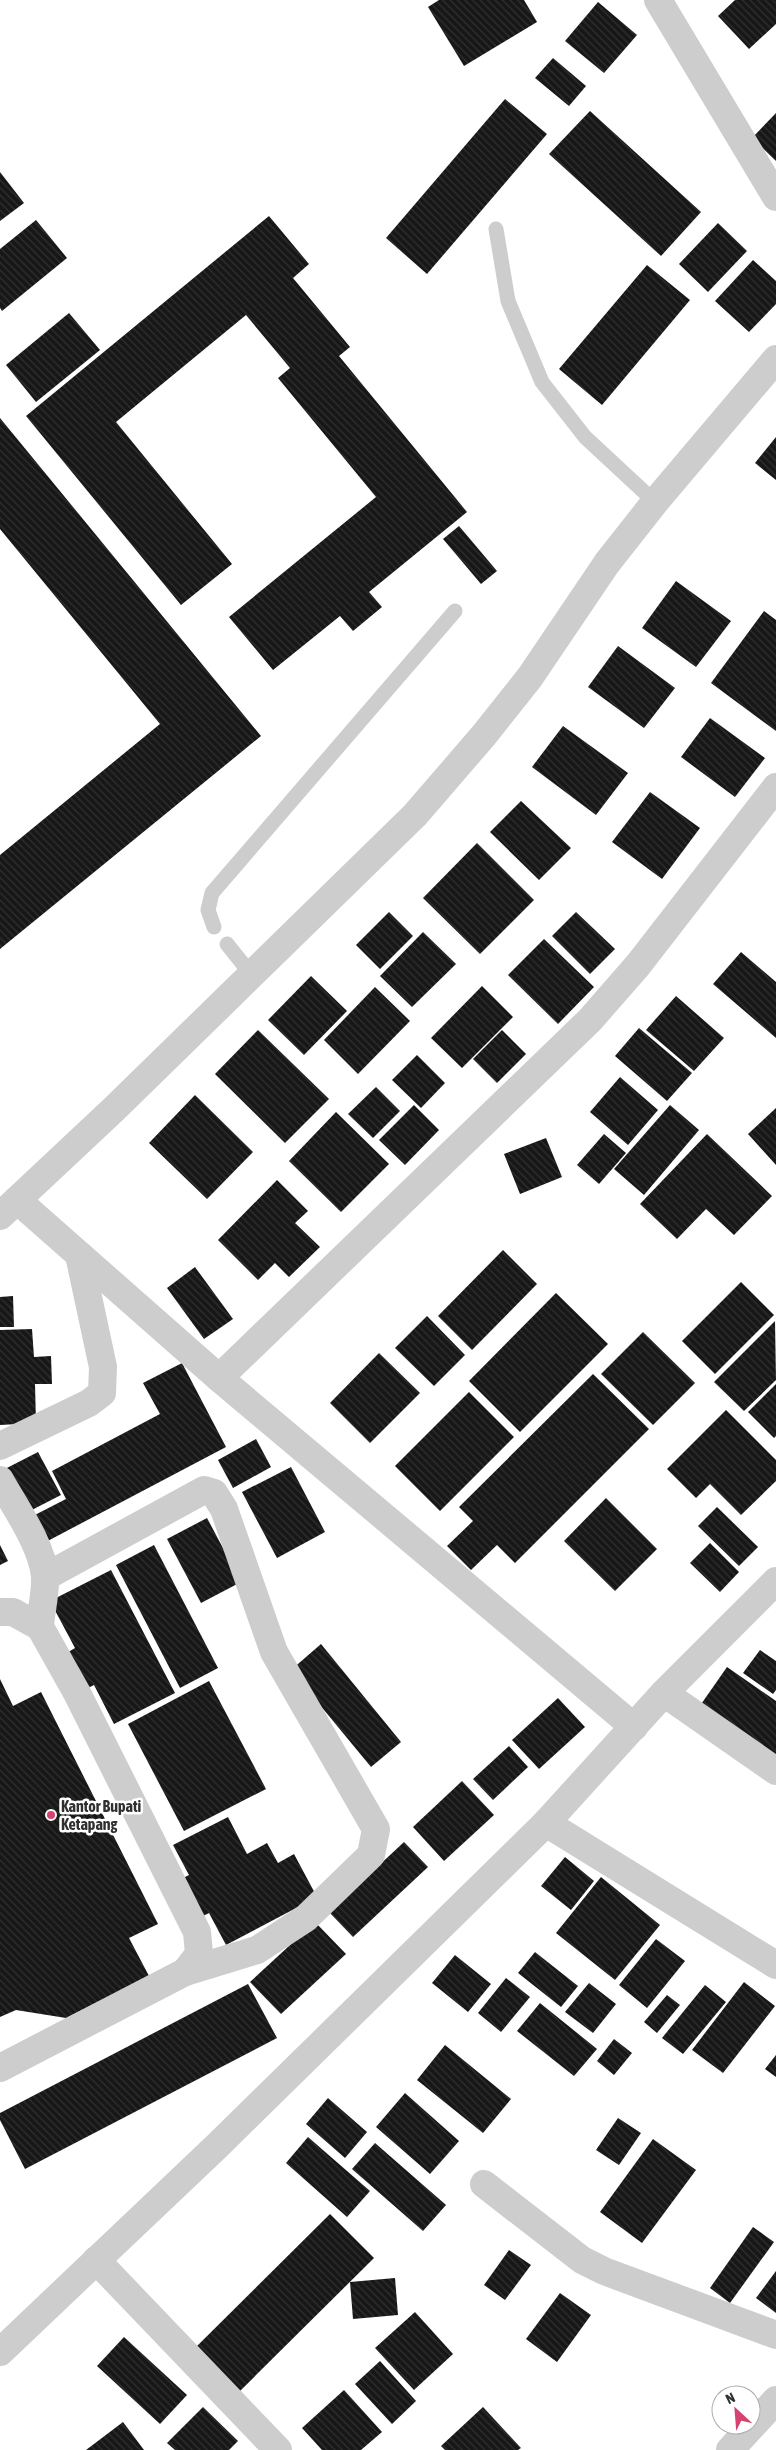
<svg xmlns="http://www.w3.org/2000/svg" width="776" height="2450" font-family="'Asap Condensed',sans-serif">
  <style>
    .building { fill: url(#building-back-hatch) }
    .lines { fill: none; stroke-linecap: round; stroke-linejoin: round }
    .service { stroke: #cdcdcd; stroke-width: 15 }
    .minor { stroke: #cdcdcd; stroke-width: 28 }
    .poi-dot { fill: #d54470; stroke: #fff; stroke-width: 2 }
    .labels { text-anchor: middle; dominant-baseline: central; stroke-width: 5; stroke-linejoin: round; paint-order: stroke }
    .poi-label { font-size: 16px; font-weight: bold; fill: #303030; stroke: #fff; text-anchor: start }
  </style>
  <defs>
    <pattern id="building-back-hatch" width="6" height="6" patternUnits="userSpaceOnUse" patternTransform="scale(1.25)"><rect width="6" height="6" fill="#171717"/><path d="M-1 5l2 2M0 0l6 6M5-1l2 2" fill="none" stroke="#303030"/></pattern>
  </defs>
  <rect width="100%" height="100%" fill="#fff"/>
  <g class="building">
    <polygon points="439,0 524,0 537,22 464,66 428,7"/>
    <polygon points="735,0 776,0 776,24 749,49 718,16"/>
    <polygon points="598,2 637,35 604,73 565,41"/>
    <polygon points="553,58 586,86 569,106 535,78"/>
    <polygon points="505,99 547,134 427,274 386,238"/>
    <polygon points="590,111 701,212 661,256 549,154"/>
    <polygon points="776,113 776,161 752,138"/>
    <polygon points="0,172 24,203 0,221"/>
    <polygon points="269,216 309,264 293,278 350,347 339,356 467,512 369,592 382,607 353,631 340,616 273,670 229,617 376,497 278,378 290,368 246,315 116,422 232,564 181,605 26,416"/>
    <polygon points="36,220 67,258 2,311 0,308 0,249"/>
    <polygon points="718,223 747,251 708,292 679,264"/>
    <polygon points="753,260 776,281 776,304 749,332 715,301"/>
    <polygon points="647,265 690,300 602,405 559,369"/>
    <polygon points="69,313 100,350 36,402 6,365"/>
    <polygon points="0,418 261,736 0,949 0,855 160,724 0,529"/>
    <polygon points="776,437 776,480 755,463"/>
    <polygon points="459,526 497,571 481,584 443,539"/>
    <polygon points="676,581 731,621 696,667 642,628"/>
    <polygon points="764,611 776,620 776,731 711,683"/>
    <polygon points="618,646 675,688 644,728 588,687"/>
    <polygon points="710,718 765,758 735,797 681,757"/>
    <polygon points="563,726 628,773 596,815 532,767"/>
    <polygon points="650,792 700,828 662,879 612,842"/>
    <polygon points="521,801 571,848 539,880 490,832"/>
    <polygon points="477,843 534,900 480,954 423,898"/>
    <polygon points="389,912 413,936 380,969 356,945"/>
    <polygon points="576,912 615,949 590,974 552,936"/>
    <polygon points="423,932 456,964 412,1007 380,976"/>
    <polygon points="544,939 594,987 558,1024 508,975"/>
    <polygon points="741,952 776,982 776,1038 713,984"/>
    <polygon points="311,976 347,1011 304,1055 268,1020"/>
    <polygon points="482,986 513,1017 462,1068 431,1038"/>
    <polygon points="375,987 410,1021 358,1074 324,1040"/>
    <polygon points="676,996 724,1038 694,1071 646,1030"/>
    <polygon points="639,1028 692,1073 667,1101 615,1056"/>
    <polygon points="258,1030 329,1099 285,1143 215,1074"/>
    <polygon points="502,1030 526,1054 497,1083 473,1059"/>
    <polygon points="417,1055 445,1083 421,1108 392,1080"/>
    <polygon points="620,1077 658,1110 628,1145 590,1112"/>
    <polygon points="376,1087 400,1111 373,1138 348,1114"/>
    <polygon points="195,1095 253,1152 207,1199 149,1143"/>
    <polygon points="414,1105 439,1130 405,1165 379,1140"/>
    <polygon points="670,1105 699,1130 644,1195 614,1169"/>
    <polygon points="776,1108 776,1165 748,1134"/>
    <polygon points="336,1112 389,1164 341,1212 289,1161"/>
    <polygon points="604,1134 626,1153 599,1184 577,1165"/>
    <polygon points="707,1134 772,1196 734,1235 706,1209 677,1239 640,1204"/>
    <polygon points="546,1138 562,1177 520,1194 504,1154"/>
    <polygon points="277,1180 308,1211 295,1223 320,1247 289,1277 275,1263 258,1280 218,1240"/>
    <polygon points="503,1250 537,1284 472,1350 438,1316"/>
    <polygon points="195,1267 233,1319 204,1339 167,1288"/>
    <polygon points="741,1282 774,1315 715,1374 682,1341"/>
    <polygon points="556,1293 608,1344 520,1432 469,1381"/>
    <polygon points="13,1296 14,1327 0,1327 0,1297"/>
    <polygon points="427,1316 465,1355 434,1386 395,1348"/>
    <polygon points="775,1321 776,1380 744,1411 714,1382"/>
    <polygon points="32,1329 34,1357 51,1356 52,1384 35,1384 36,1423 0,1425 0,1330"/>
    <polygon points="643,1332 695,1383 653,1425 601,1374"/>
    <polygon points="379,1353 420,1393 370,1443 330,1403"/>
    <polygon points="182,1363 226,1447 42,1544 29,1518 66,1499 52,1471 160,1414 143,1383"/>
    <polygon points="593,1374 649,1429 515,1563 497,1545 471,1570 447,1546 473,1521 459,1507"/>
    <polygon points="776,1384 776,1436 774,1438 748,1412"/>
    <polygon points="469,1392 514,1437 440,1511 395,1466"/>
    <polygon points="726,1410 776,1460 776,1481 741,1515 710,1484 696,1498 667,1469"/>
    <polygon points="256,1439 271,1467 233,1488 218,1460"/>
    <polygon points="38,1452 61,1495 24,1514 1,1471"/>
    <polygon points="291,1467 325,1532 277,1558 242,1492"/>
    <polygon points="606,1498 657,1549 615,1591 564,1541"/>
    <polygon points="717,1507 758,1547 739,1566 698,1526"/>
    <polygon points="207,1518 241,1582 201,1603 167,1539"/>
    <polygon points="710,1543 739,1572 720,1592 690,1563"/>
    <polygon points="0,1545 8,1561 0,1565"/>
    <polygon points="154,1545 218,1668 180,1688 116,1565"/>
    <polygon points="111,1570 175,1693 114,1724 94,1685 84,1690 65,1654 75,1648 50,1601"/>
    <polygon points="321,1644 401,1742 371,1767 291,1670"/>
    <polygon points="760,1650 776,1661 776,1690 773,1694 743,1673"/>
    <polygon points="727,1667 776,1701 776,1754 771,1761 697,1710"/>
    <polygon points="0,1679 13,1706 41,1692 158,1924 129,1938 149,1976 66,2018 16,2010 0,2017"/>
    <polygon points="209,1681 266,1789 184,1831 128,1724"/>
    <polygon points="558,1698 585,1727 539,1769 512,1740"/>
    <polygon points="509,1746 528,1767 493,1800 473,1779"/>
    <polygon points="462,1781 494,1815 444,1861 413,1827"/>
    <polygon points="228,1817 247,1854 267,1843 278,1863 294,1854 317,1897 226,1945 209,1913 199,1918 179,1880 189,1875 173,1845"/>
    <polygon points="404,1842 428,1867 353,1937 329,1912"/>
    <polygon points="565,1857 594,1881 571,1910 541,1886"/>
    <polygon points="601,1877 660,1925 615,1980 556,1933"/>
    <polygon points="315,1922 346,1954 281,2014 250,1982"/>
    <polygon points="656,1939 685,1961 647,2008 619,1985"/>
    <polygon points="535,1952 578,1986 561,2007 518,1973"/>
    <polygon points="455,1955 491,1984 468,2012 432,1983"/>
    <polygon points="506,1978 530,1997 501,2032 478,2013"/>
    <polygon points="744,1982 775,2006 723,2073 692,2050"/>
    <polygon points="589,1983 616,2004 593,2033 565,2012"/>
    <polygon points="248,1984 277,2038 25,2169 0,2120 0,2113"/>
    <polygon points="705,1985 726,2002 683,2054 662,2038"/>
    <polygon points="667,1995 680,2005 657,2033 644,2022"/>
    <polygon points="540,2003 597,2049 574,2076 517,2031"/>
    <polygon points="614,2039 632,2053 614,2075 597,2061"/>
    <polygon points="445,2045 511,2099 483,2133 417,2080"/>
    <polygon points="776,2055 776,2077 765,2069"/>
    <polygon points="405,2093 459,2141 430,2174 376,2127"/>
    <polygon points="328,2098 367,2132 345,2158 306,2124"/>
    <polygon points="618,2118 641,2133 619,2165 596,2150"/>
    <polygon points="308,2137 370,2191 347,2217 286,2163"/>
    <polygon points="653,2139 696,2170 642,2243 600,2212"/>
    <polygon points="375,2143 446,2205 423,2231 352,2169"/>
    <polygon points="330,2214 374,2258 239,2392 195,2348"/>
    <polygon points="753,2227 774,2242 730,2303 710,2288"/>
    <polygon points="509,2250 531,2265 505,2300 484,2285"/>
    <polygon points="776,2271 776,2313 756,2298"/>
    <polygon points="395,2278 398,2315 353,2319 350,2282"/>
    <polygon points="560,2293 591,2315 557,2362 526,2339"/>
    <polygon points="415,2312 453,2354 414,2390 375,2348"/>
    <polygon points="124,2337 187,2395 160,2424 97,2366"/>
    <polygon points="380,2361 416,2401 392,2424 355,2384"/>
    <polygon points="344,2390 382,2432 361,2450 322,2450 302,2428"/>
    <polygon points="203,2407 238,2441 229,2450 175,2450 167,2443"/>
    <polygon points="483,2407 521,2448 518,2450 445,2450 441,2446"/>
    <polygon points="123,2422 144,2450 86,2450"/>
  </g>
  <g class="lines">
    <g class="service">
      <polyline points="496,229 508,301 542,382 585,437 655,502"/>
      <polyline points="214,927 208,910 212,893 455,611"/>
      <polyline points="227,944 251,974"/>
    </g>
    <g class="minor">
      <polyline points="658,0 776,197"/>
      <polyline points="17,1200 219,1378 634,1727"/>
      <polyline points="0,1216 114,1109 415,815 484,735 530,677 607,563 655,502 776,359"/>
      <polyline points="219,1378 590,1020 638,965 776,787"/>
      <polyline points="0,1446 89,1403 102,1393 103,1367 79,1255"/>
      <path d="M0,1480C15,1507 42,1545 45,1576C46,1592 41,1610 40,1627"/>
      <polyline points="45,1577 204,1490 214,1493 224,1509 274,1652 376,1829 371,1855 306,1918 257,1950 185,1972"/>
      <polyline points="0,1612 13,1612 40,1627 77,1693 197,1932 199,1954 185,1972 0,2068"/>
      <polyline points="664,1693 776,1771"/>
      <polyline points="546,1823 776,1965"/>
      <polyline points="484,2184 582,2260 604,2271 776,2335"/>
      <polyline points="96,2260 278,2450"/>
      <polyline points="0,2352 217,2146 546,1823 664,1693 776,1581"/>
      <polyline points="730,2450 776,2400"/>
    </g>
  </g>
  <circle class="poi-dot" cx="51" cy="1815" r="5"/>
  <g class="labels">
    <g class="poi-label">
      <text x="61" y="1806">Kantor Bupati<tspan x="61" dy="18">Ketapang</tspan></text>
    </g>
  </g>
  <g transform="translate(736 2410) rotate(334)"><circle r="24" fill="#ffffff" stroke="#acacac"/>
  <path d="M0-4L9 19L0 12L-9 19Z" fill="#d54470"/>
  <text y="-8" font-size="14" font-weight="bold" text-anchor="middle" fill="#303030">N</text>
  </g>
</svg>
